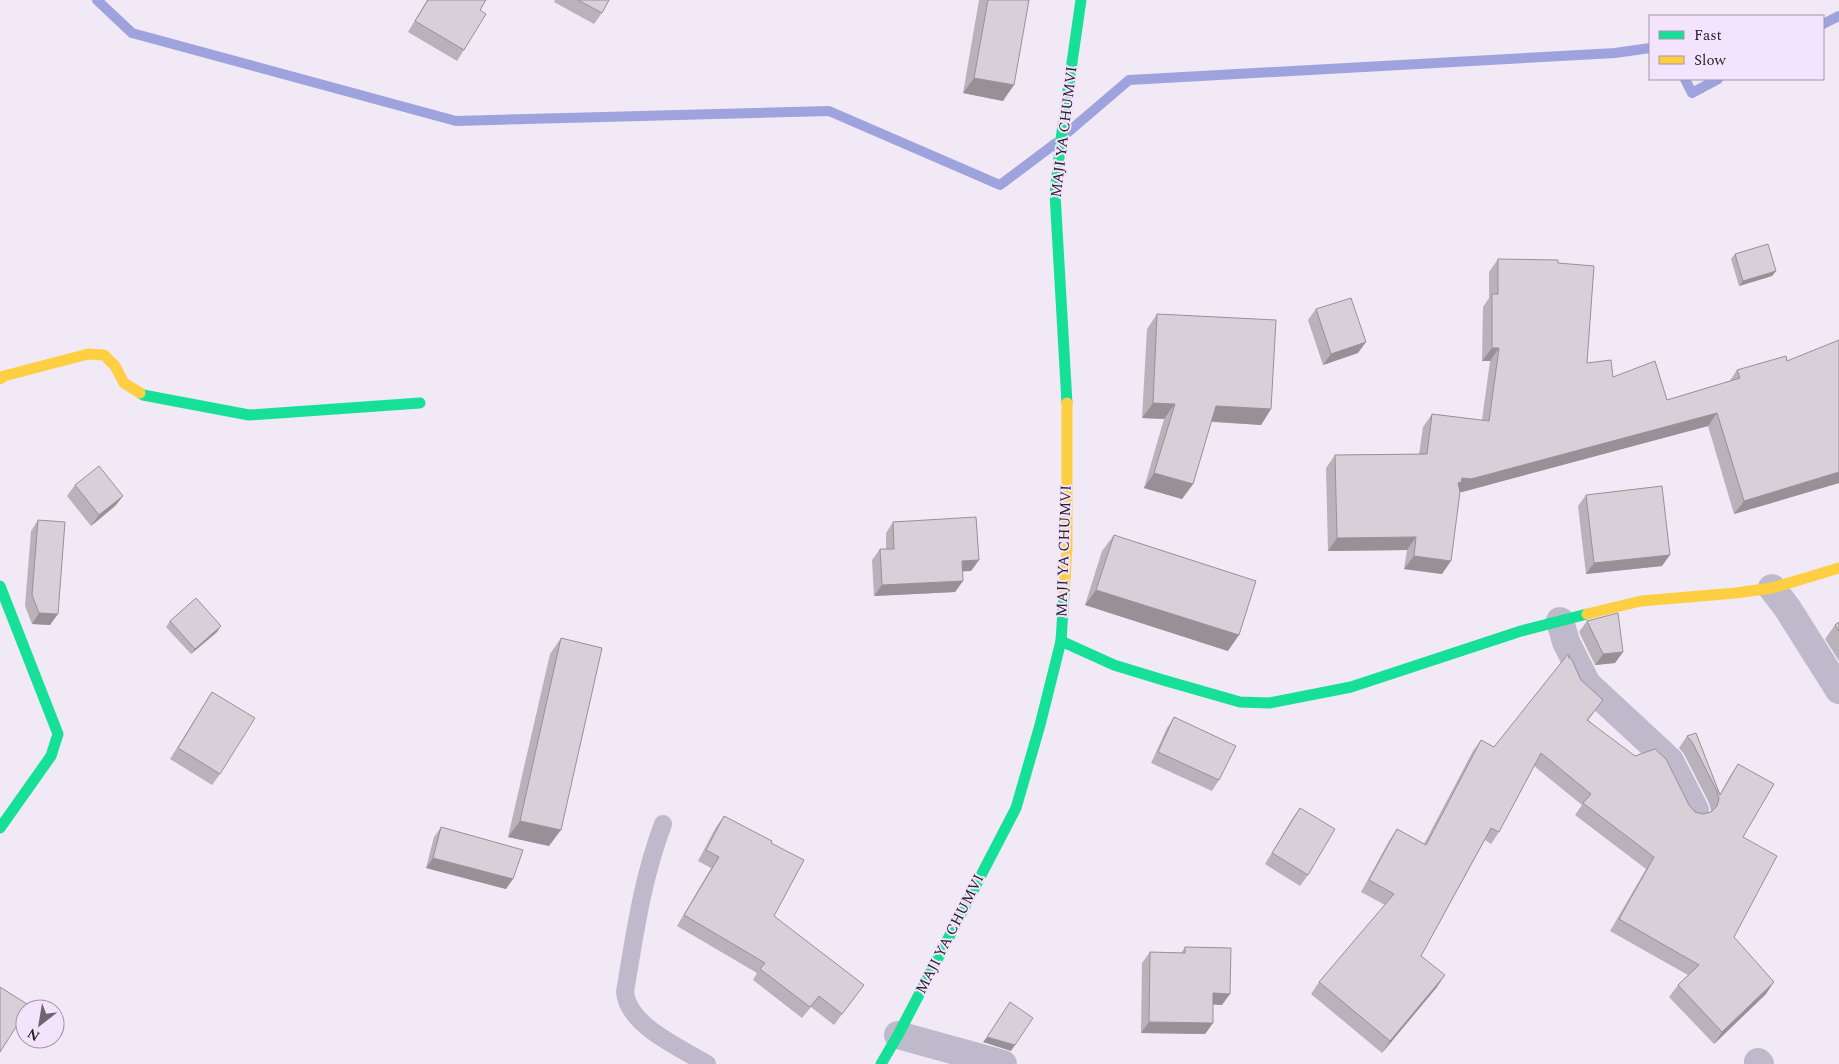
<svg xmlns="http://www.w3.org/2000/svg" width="1839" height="1064" font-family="Spectral,serif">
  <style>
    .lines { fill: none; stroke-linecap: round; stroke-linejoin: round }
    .stream { stroke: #9fa3dd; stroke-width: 10 }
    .lane { stroke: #beb9cb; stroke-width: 18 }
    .street { stroke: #beb9cb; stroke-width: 28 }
    .fast { stroke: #16e098; stroke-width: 11 }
    .slow { stroke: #ffcf43; stroke-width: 11 }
    .wall { fill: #bab2ba }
    .shaded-wall { fill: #979197 }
    .building { fill: #d8cfd8; stroke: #979197 }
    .labels { text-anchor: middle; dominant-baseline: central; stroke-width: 4; stroke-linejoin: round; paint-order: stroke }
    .street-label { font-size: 15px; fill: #262029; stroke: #f4e3fc }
  </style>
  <rect width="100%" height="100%" fill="#f2e9f6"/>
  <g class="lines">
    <g class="stream">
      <polyline points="97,0 132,33 456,121 829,111 1000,185 1056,143"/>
      <polyline points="1823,24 1839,16"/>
      <polyline points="1685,79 1692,93 1718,79"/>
      <polyline points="1067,133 1129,80 1615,53 1650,48"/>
    </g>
    <path class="lane" d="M663,824C642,880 635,933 625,992C628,1026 681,1048 707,1064"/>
    <g class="street">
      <polyline points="1772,588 1788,609 1839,690"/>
      <polyline points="1560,621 1566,642 1587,684 1670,761 1695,810"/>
      <polyline points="898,1035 1003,1064"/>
      <polyline points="1758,1062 1760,1064"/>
    </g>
    <g class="fast">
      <polyline points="140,393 143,395 249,415 420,403"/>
      <polyline points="1067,403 1055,194 1061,139 1081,0"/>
      <polyline points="0,586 58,734 51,756 0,828"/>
      <polyline points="1061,641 1114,665 1163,680 1240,702 1269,703 1351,687 1521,631 1587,614"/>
      <polyline points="881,1064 898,1035 1016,808 1040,725 1061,641 1064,595"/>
    </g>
    <g class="slow">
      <polyline points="0,379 4,376 88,354 104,355 115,366 124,383 140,393"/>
      <polyline points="1064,595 1067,548 1067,403"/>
      <polyline points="1587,614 1641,601 1736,593 1772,588 1839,568"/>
    </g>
  </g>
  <g class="wall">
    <polygon points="427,0 486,0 480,10 464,50 457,61 408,32"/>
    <polygon points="555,0 609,0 602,13 594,24 554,2"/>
    <polygon points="979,0 1029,0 1003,101 963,93"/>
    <polygon points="1735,254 1776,271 1772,276 1739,286 1731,259"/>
    <polygon points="1498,259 1558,263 1587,363 1613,377 1667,400 1729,382 1737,370 1787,361 1839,483 1734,514 1708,426 1462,492 1460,492 1442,574 1404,569 1407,550 1328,551 1326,468 1335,455 1419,454 1423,427 1432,414 1482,420 1490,361 1482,361 1483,307 1489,298 1489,272"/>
    <polygon points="1316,309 1358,353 1323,365 1308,320"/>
    <polygon points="1157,314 1271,409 1261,425 1211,422 1193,484 1182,499 1144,488 1164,419 1142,418 1147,329"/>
    <polygon points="75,485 123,496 115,506 91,526 67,496"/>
    <polygon points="1586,495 1662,566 1586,574 1578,506"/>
    <polygon points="38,520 50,625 32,624 25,606 31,531"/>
    <polygon points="893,522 979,560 971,571 962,571 963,581 955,592 874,596 872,560 880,549 886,549 886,533"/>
    <polygon points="1114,535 1228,651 1085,605 1102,551"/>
    <polygon points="170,621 217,632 191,654 166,627"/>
    <polygon points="1587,621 1623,652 1615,663 1595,665 1579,632"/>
    <polygon points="1839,622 1839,661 1825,639 1835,625"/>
    <polygon points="561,638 549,846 508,837 550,654"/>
    <polygon points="1570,657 1569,658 1594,712 1588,720 1689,805 1695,812 1703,814 1710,812 1711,810 1709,803 1684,754 1679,748 1687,736 1696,733 1720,794 1730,776 1738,764 1743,837 1734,937 1766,994 1714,1044 1669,997 1678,985 1688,975 1610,931 1646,869 1575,815 1582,805 1534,766 1499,832 1491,844 1485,840 1421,956 1437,987 1382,1053 1311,994 1319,982 1385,905 1361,892 1389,841 1397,829 1424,844 1473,751 1481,740 1494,747"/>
    <polygon points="212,692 220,774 212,785 170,759 205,703"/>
    <polygon points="1174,717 1219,780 1212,791 1151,763 1167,728"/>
    <polygon points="1300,808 1308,875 1300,886 1265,864 1292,819"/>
    <polygon points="724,816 771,843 774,916 856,996 834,1025 811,1007 802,1018 753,980 757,973 677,926 711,868 698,861 716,827"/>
    <polygon points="441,827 506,889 426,868 434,837"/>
    <polygon points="1185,947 1222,1005 1213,1004 1213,1023 1205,1034 1141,1033 1142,963 1150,952 1181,953"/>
  </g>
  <g class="shaded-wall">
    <polygon points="974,78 1014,85 1003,101 963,93"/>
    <polygon points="1776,271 1772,276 1739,286 1743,281"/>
    <polygon points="1366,342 1358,353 1323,365 1331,354"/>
    <polygon points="1492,348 1499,348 1490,361 1482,361"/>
    <polygon points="1153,403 1175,404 1164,419 1142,418"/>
    <polygon points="1216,406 1271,409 1261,425 1205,421"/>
    <polygon points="1717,413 1708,426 1462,492 1455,491 1449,496 1462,478"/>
    <polygon points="1839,472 1839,483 1734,514 1744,501"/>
    <polygon points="1154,473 1193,484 1182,499 1144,488"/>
    <polygon points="123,496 115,506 91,526 99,515"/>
    <polygon points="1416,537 1407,550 1328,551 1337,538"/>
    <polygon points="1670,555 1662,566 1586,574 1594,563"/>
    <polygon points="1414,556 1451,561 1442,574 1404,569"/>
    <polygon points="979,560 971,571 954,572 962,561"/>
    <polygon points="963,581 955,592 874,596 882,585"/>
    <polygon points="1096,590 1239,635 1228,651 1085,605"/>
    <polygon points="39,613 58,614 50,625 32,624"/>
    <polygon points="221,626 217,632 191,654 195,649"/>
    <polygon points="1623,652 1615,663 1595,665 1603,654"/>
    <polygon points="1603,700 1594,712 1579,731 1587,720"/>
    <polygon points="520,821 561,830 549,846 508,837"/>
    <polygon points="433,858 513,879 506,889 426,868"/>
    <polygon points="1445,975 1437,987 1382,1053 1390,1041"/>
    <polygon points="1774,982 1766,994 1714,1044 1722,1032"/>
    <polygon points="1213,993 1230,994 1222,1005 1206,1004"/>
    <polygon points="1149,1022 1213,1023 1205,1034 1141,1033"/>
    <polygon points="987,1037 1015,1045 1011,1051 983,1042"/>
  </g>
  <g class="building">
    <polygon points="428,0 486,0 480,10 486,14 464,50 415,21"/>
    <polygon points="578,0 609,0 602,13"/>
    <polygon points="988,0 1029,0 1014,85 974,78"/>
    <polygon points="1768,244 1776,271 1743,281 1735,254"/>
    <polygon points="1498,259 1558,260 1558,263 1594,266 1587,363 1611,360 1613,377 1655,361 1667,400 1740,378 1737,370 1786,356 1787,361 1839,340 1839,472 1744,501 1717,413 1471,479 1462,478 1461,482 1458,483 1460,492 1451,561 1414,556 1416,537 1337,538 1335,455 1427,454 1432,414 1489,421 1499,348 1492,348 1492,294 1498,294"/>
    <polygon points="1351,298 1366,342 1331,354 1316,309"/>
    <polygon points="1157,314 1276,320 1271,409 1216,406 1193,484 1154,473 1175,404 1153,403"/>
    <polygon points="99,466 123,496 99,515 75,485"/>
    <polygon points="1662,486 1670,555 1594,563 1586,495"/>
    <polygon points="976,517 979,560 962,561 963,581 882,585 880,549 894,549 893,522"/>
    <polygon points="38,520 65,522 58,614 39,613 32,595"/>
    <polygon points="1114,535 1256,581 1239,635 1096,590"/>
    <polygon points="196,598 221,626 195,649 170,621"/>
    <polygon points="1618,613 1623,652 1603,654 1587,621"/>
    <polygon points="1839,622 1839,631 1835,625"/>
    <polygon points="561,638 602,648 561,830 520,821"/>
    <polygon points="1568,654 1570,657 1568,657 1572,660 1581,680 1603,700 1587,720 1635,756 1655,749 1666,759 1689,805 1695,812 1703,814 1711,812 1717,806 1719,799 1717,791 1692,742 1687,736 1696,733 1720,795 1738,764 1774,784 1743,837 1777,856 1734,937 1774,982 1722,1032 1678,985 1699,965 1619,919 1654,857 1583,803 1591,794 1541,753 1499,832 1491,828 1421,956 1445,975 1390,1041 1319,982 1394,894 1369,880 1397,829 1426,845 1481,740 1494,747"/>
    <polygon points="212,692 255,718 220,774 178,748"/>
    <polygon points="1174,717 1236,746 1219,780 1158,752"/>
    <polygon points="1300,808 1335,829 1308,875 1272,853"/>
    <polygon points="724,816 772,841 771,843 804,860 774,916 864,985 842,1014 819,996 810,1007 760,969 765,963 684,915 719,857 706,850"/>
    <polygon points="441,827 523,850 513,879 433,858"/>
    <polygon points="1185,947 1231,948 1230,994 1213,993 1213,1023 1149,1022 1150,952 1185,953"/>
    <polygon points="0,987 30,1006 28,1009 25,1009 25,1013 0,1052"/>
    <polygon points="1010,1002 1033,1018 1015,1045 987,1037"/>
  </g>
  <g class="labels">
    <g class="street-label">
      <text transform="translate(1064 132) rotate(-83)">MAJI YA CHUMVI</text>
      <text transform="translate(1064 551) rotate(-88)">MAJI YA CHUMVI</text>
      <text transform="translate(950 934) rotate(-63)">MAJI YA CHUMVI</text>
    </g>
  </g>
  <rect x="1649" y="15" width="175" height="65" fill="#f4e3fc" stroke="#a295a8"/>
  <rect x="1659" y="31" width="25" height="8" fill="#16e098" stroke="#a295a8"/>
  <text x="1694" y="40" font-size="15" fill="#262029">Fast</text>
  <rect x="1659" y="56" width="25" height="8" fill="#ffcf43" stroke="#a295a8"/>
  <text x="1694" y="65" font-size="15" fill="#262029">Slow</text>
  <g transform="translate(40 1024) rotate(211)"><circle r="24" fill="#f4e3fc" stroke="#a295a8"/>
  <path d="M0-4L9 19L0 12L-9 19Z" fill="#6d6671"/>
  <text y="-8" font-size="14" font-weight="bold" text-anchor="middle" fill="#262029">N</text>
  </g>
</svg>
